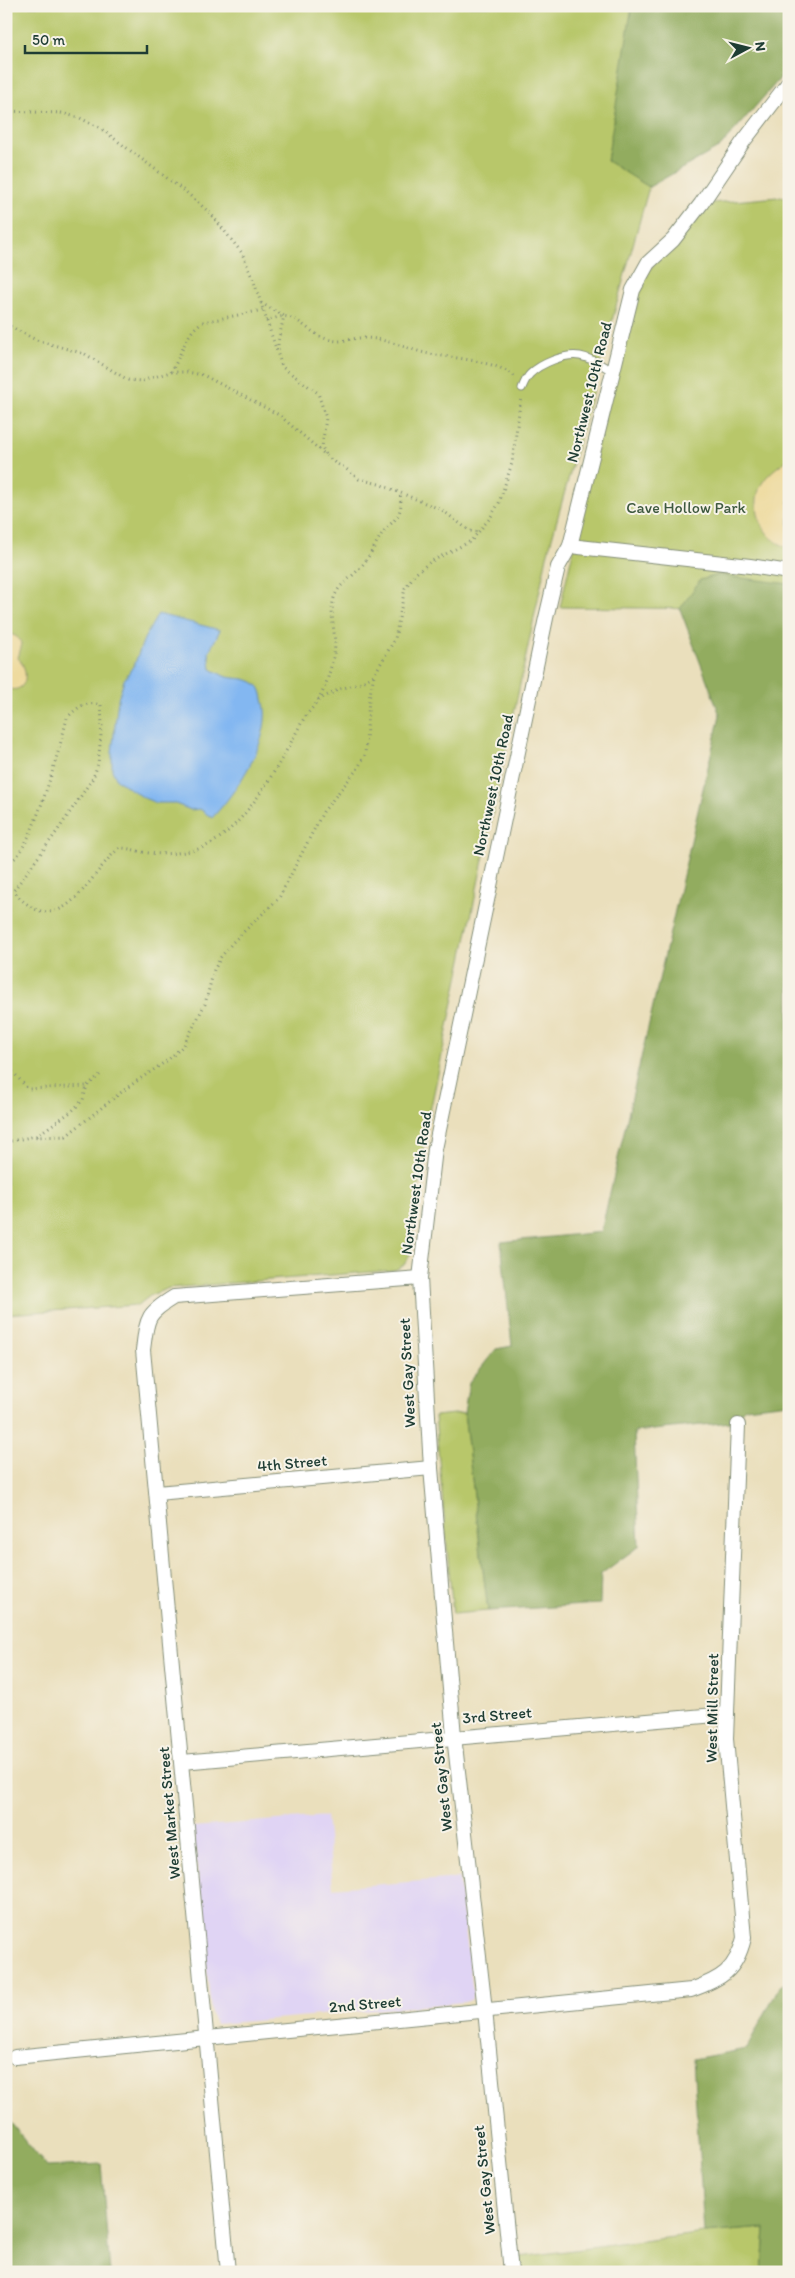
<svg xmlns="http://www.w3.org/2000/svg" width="795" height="2278" font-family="Itim,sans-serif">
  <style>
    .built { fill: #e0d4f4 }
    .green { fill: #b8c76a; stroke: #6c824f }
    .forest { fill: #92ac5e; stroke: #587449 }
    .sand { fill: #eeda9e; stroke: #868c69 }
    .water { fill: #83b7f1; stroke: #517a92 }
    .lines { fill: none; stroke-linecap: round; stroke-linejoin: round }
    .lane-casing { stroke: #848e78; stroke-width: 9 }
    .street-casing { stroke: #848e78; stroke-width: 16 }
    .path { stroke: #848e78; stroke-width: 3; stroke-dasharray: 1 4; stroke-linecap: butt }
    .lane { stroke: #fff; stroke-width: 7 }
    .street { stroke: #fff; stroke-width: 14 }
    .labels { text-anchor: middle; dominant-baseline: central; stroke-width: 4; stroke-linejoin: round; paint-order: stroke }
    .street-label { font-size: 16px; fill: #1f3d34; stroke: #f7f3e8 }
    .park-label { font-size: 16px; fill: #3e593f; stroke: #f7f3e8 }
  </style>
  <rect width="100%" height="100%" fill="#f7f3e8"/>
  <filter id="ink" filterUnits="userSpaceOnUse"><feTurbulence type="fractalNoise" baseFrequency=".02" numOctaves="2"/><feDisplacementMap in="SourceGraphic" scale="10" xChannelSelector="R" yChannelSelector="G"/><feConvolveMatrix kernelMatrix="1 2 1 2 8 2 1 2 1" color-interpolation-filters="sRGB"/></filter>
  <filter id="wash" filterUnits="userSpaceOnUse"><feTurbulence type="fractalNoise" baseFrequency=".0096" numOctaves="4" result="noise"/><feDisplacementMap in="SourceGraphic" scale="20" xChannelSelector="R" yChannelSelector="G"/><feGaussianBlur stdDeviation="1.12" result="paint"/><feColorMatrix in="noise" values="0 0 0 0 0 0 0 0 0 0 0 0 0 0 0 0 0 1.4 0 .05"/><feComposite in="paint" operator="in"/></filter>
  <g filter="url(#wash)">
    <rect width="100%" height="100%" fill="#eadfbc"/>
    <polygon class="built" points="326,1816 333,1888 459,1878 473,1993 471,1999 465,2002 216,2024 213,2020 211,2013 193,1827"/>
    <g class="green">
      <polygon points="6,6 688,6 649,187 547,556 424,1140 410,1255 404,1265 395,1270 169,1288 151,1295 138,1305 6,1314"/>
      <polygon points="789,196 789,610 560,607 633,290 701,204"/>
      <polygon points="464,1413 488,1611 453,1614 435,1416"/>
      <polygon points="765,2228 762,2272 521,2272 520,2257 704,2233"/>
    </g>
    <g class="forest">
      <polygon points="632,6 789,6 789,68 720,147 649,187 607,161"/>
      <polygon points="718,575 789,584 789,1403 745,1408 731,1422 634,1432 639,1546 601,1574 600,1604 488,1611 464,1413 469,1383 496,1349 512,1346 501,1242 601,1232 720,715 680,609 700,580"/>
      <polygon points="789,1980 789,2272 762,2272 765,2228 704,2233 693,2059 746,2049 779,1987"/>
      <polygon points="6,2117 47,2167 101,2164 110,2272 6,2272"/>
    </g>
    <g class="sand">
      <path d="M789,459V547C764,543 749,508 761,485C767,474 778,466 789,459Z"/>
      <path d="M6,634C14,634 19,637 22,644L18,658C30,670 28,696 6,688Z"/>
    </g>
    <path class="water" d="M158,614L220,630L209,652L211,669C215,671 220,674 224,676C236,680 246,676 257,685C261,688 262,694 263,699C275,736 237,791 212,818L200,809L191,810L173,803H156L144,798L117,780L112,770V752L118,699L124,680L135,663L144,639Z"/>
  </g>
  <g filter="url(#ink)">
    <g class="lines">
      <defs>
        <path id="lane" d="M522,388C524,383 526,378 530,374C540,364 565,353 580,356C591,358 602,365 612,371"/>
        <g id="street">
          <polyline points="570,546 750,566 789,572"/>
          <polyline points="157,1493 431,1468"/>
          <polyline points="182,1762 727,1714"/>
          <path d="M15,2057L691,1990C721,1979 736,1971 744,1938L726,1739L738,1425"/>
          <path d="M228,2272L143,1350C147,1318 146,1314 174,1297L420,1278"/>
          <polyline points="511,2272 485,2010 454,1736 431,1468 420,1278 435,1149 546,618 558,567 570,546 633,290 648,263 673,240 701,204 743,142 789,82"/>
        </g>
      </defs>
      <use href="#lane" class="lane-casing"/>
      <use href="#street" class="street-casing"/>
      <g class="path">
        <polyline points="6,111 61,113 80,118 100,128 187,193 211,214 242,253 254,282 282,367 318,393 326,418 322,447 326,455"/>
        <polyline points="261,303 284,316 278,342 278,352"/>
        <path d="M266,321C273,319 281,315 288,317C302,320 312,336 331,340C342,343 351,338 361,338C382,337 405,348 425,353C448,358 500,360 516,378"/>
        <polyline points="6,324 36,340 85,354 128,380 142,381 170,372 187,372 203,375 279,415 335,463 345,468 359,479 379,484 442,510 470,531 478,532"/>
        <path d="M171,372C182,355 185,332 203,322L263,310"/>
        <polyline points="318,700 340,689 361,683 374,675"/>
        <path d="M6,864C9,862 13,860 16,857C35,837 60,748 67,718C77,707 86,701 101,705L102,725L98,764L93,778L58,830L14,890C18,898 25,903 33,908C71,928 95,865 120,848C128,848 134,850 142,852C159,855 178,854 195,850C242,838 280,762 302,722C306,714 313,708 318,701C325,689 330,672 333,658C339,638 328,618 334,598C338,585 350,579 358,570C369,559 375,544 383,532C388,526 394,522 398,515C402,508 401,500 400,492"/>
        <polyline points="6,1064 28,1089 87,1086"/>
        <polyline points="36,1136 72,1111 83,1100 87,1086 102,1073"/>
        <polyline points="6,1142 31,1137 66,1136 128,1087 168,1060 184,1045 205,1004 214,970 221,957 233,942 279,898 323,812 358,768 365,755 369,699 374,675 395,639 405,588 415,574 430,562 471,541 490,518 499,503 512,463 521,397"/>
      </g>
      <use href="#lane" class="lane"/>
      <use href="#street" class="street"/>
    </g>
  </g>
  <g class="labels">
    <g class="street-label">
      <text transform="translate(589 392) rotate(-76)">Northwest 10th Road</text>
      <text transform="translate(493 785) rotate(-78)">Northwest 10th Road</text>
      <text transform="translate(416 1183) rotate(-82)">Northwest 10th Road</text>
      <text transform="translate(407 1373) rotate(-93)">West Gay Street</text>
      <text transform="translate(292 1463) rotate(-5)">4th Street</text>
      <text transform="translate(712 1708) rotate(-89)">West Mill Street</text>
      <text transform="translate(497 1715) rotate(-5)">3rd Street</text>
      <text transform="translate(441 1777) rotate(-96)">West Gay Street</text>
      <text transform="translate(169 1813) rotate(-95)">West Market Street</text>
      <text transform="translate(365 2004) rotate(-5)">2nd Street</text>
      <text transform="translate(484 2180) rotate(-96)">West Gay Street</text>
    </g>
    <g class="park-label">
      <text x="686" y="507">Cave Hollow Park</text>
    </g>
  </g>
  <rect width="795" height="2278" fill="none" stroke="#f7f3e8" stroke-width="25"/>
  <g transform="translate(748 48) rotate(83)" stroke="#f7f3e8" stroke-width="4" paint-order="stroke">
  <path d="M0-4L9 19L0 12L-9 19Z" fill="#1f3d34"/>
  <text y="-8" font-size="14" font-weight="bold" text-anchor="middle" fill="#1f3d34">N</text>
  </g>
  <path d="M25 45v8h122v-8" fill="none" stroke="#1f3d34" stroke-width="2.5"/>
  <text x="32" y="45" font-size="15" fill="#1f3d34" stroke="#f7f3e8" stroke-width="4" paint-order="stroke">50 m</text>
</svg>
